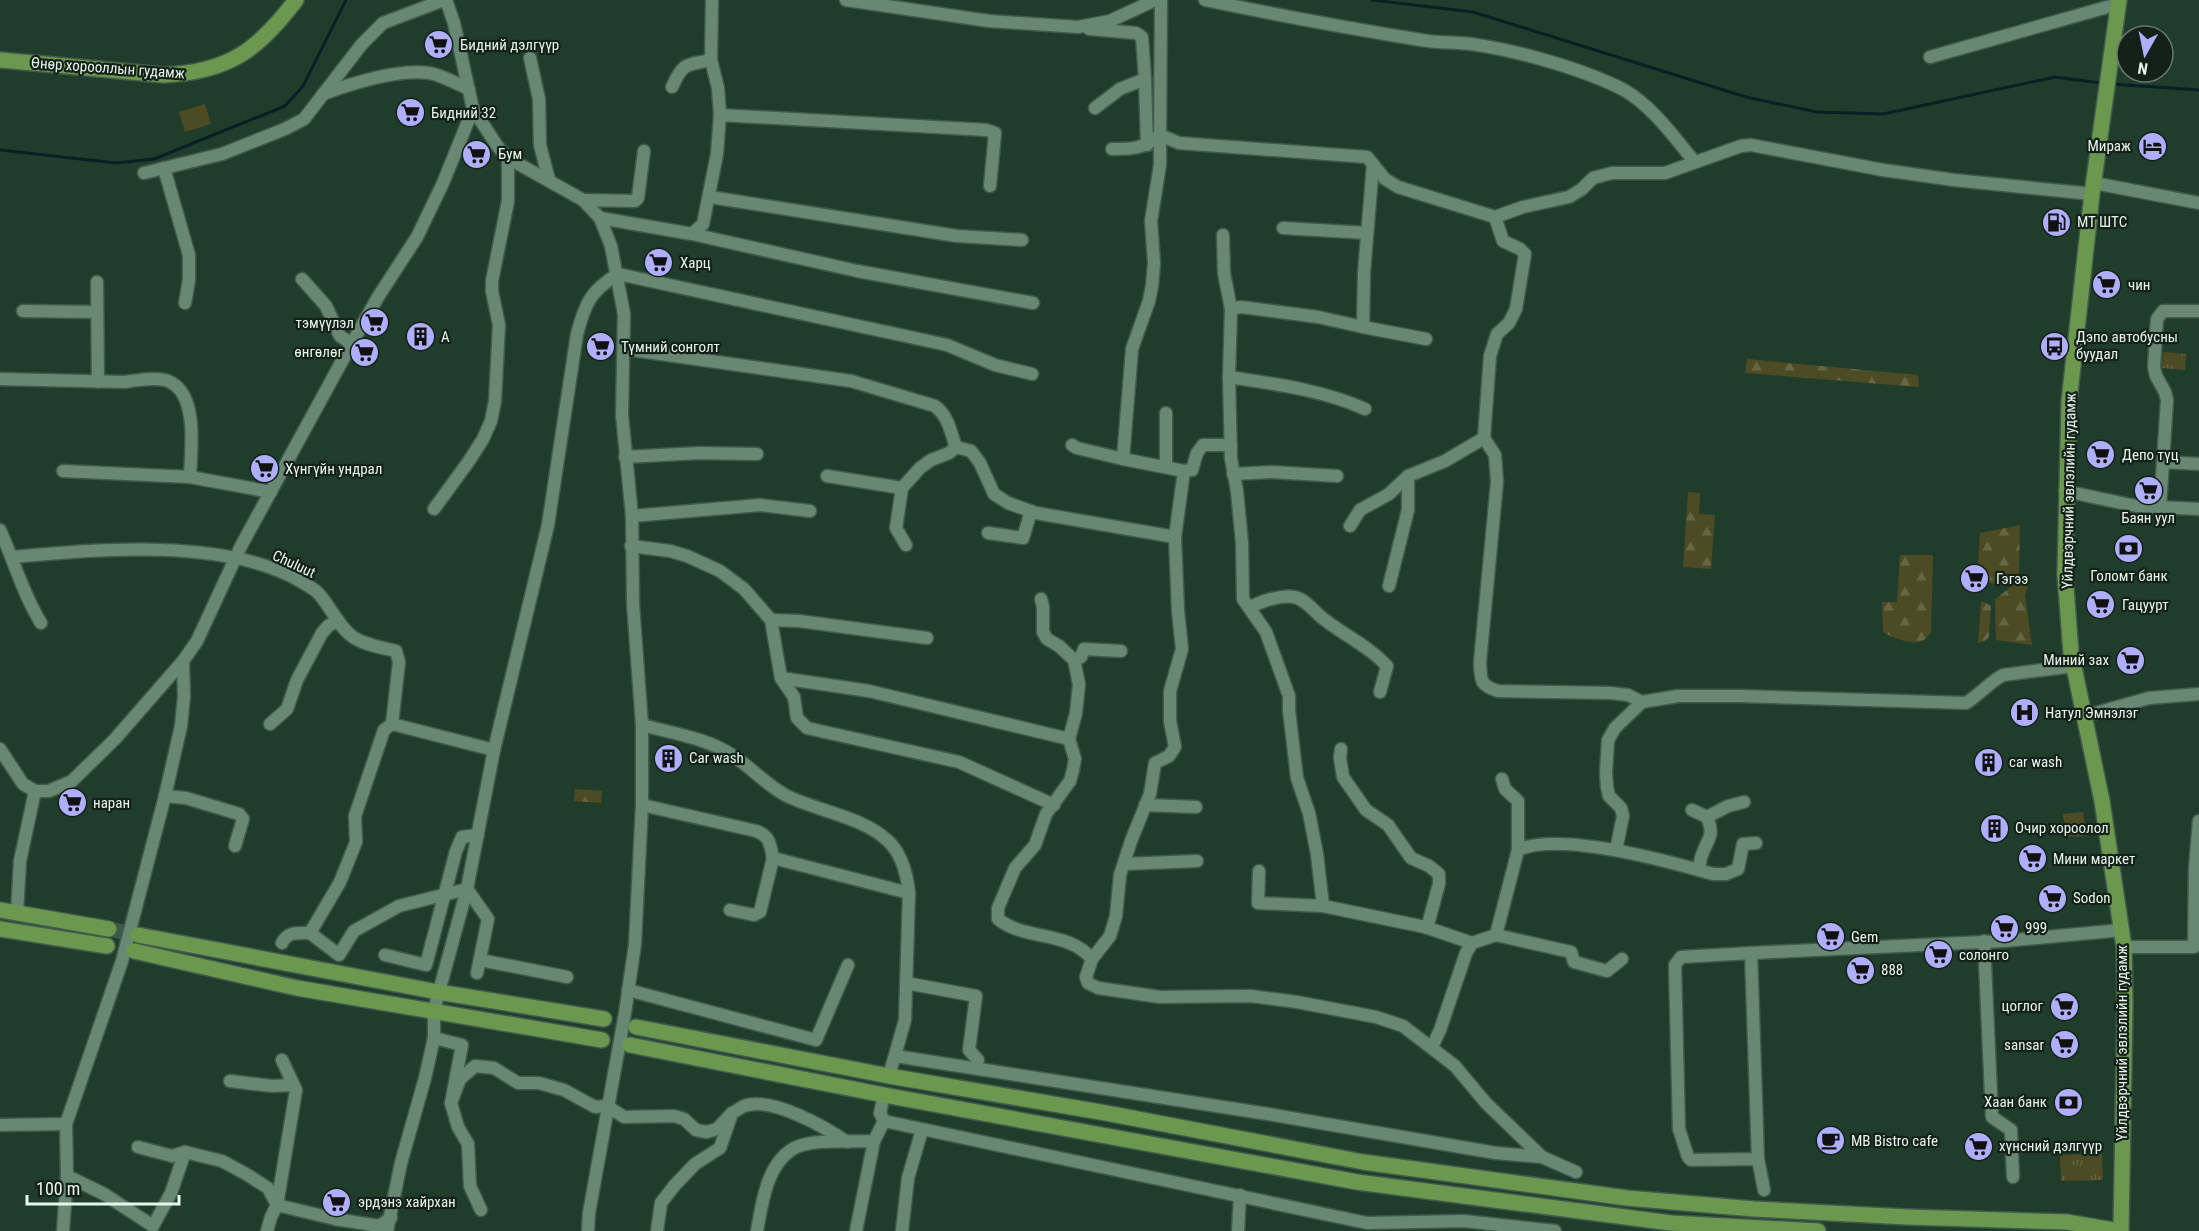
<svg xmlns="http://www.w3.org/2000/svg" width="2199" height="1231" font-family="'Roboto Condensed',sans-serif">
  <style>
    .forest { fill: url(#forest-firs) }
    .park { fill: url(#park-tufts) }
    .garden { fill: #4d4b24 }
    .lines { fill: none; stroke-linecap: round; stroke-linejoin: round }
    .stream { stroke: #072024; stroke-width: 3 }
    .major-tunnel { stroke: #3e5949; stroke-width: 15; stroke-dasharray: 15 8; stroke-linecap: butt }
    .minor-casing { stroke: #405b4c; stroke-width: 15 }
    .major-casing { stroke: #405b4c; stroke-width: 18 }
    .minor { stroke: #688873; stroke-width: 12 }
    .major { stroke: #6b974e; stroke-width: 15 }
    .labels { text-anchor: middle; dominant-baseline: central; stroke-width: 4.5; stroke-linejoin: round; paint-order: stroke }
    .poi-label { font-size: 15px; fill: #e5f7eb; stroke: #142119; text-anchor: start }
    .street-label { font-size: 15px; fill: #e5f7eb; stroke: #142119 }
  </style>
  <defs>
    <pattern id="forest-firs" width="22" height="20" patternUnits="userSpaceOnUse" patternTransform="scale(1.5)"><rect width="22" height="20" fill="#4d4b24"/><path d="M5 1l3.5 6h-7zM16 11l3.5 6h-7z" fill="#664"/></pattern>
    <pattern id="park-tufts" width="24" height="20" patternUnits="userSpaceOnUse" patternTransform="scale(1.5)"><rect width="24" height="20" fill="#4d4b24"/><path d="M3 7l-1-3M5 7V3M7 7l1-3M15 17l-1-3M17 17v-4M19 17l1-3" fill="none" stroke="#664"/></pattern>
  </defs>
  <rect width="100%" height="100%" fill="#203d2c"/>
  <g class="forest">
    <polygon points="1747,359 1918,375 1919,387 1745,373"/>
    <polygon points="1688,492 1700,493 1699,514 1715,515 1711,569 1683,567"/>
    <polygon points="2020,525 2019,573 2009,579 2003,585 1977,581 1980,533"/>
    <path d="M1900,555H1933L1931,632C1929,635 1927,638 1924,640C1913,646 1892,638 1883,632L1882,602H1897Z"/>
    <polygon points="2019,581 2029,582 2025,596 2032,645 1996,640 1995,599"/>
    <polygon points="1981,602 1984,602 1991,606 1989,637 1985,641 1978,643"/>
    <polygon points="575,789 602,791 601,803 574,801"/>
  </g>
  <g class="park">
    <polygon points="2163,352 2186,354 2185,370 2162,368"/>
    <polygon points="2083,812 2087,836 2067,837 2063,814"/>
    <polygon points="2102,1154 2103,1180 2061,1181 2060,1155"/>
  </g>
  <polygon class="garden" points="205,104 211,124 185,132 179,112"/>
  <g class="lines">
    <g class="stream">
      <polyline points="1372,0 1473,12 1746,97 1817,112 1883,114 2055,77 2101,83"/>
      <polyline points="2111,84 2199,90"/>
      <polyline points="0,150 116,163 154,159 285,106 303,86 346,0"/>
    </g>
    <polyline class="major-tunnel" points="109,929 138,935"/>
    <defs>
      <g id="minor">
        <polyline points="446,0 454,23 473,109 498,147 508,158 583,200 600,218 611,246 624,314 622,415 632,516 633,604 642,725 642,805 635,944 625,1013 589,1213 588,1231"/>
        <polyline points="846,0 989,21 1078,27 1110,21 1155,0"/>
        <polyline points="1161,0 1160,135 1179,143 1367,157 1385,179 1398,187 1495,217 1523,207 1569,197 1582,189 1593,178 1612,173 1665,173 1741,146 1751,145 1883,170 1954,180 2092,194"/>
        <path d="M1205,0C1277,15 1348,28 1421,40C1437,43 1454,42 1471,44C1515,50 1584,69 1624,90C1652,106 1674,137 1694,161"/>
        <polyline points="1089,29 1136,33 1142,37 1145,79 1147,145"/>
        <polyline points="1930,57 2118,4"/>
        <polyline points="530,58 539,99 540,145 549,180"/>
        <path d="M672,87C683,63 685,65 711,60"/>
        <path d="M323,94C353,83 398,69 429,73C442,75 457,84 469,89"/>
        <polyline points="1095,108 1120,89 1145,79"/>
        <polyline points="720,115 987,130 995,133 990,186"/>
        <path d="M1112,149C1134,149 1142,149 1160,135V165L1151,221L1154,263L1152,286L1149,301L1132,349L1123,459L1184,471L1175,537L1178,611L1182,649L1170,691V721L1175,747L1169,756L1155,763L1150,794L1131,841L1120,875L1116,916L1110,936L1092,959L1086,977L1088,983L1098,988L1160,997L1250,996L1297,1002L1376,1017L1403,1026L1455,1066L1486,1103L1542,1157L1576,1172"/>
        <polyline points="1373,164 1364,273 1363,327 1318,317 1241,307 1231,309 1229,377 1231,459 1237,491 1242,543 1243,599 1266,632 1289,696 1289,710 1297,778 1309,813 1317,854 1323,906 1425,927 1472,943"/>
        <polyline points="164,168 189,255 189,280 185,303"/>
        <polyline points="144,173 222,154 285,129 304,119 362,44 383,23 444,0"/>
        <polyline points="2094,183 2199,203"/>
        <polyline points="710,197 957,236 1022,240"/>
        <polyline points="583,200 635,201 638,198 644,151"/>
        <polyline points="600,218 692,234 703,224 717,154 720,115 718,88 711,60 712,0"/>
        <polyline points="1283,228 1367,233"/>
        <polyline points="692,234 857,271 1033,303"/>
        <polyline points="1223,235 1224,273 1231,309"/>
        <polyline points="302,279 326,306 340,336 352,344"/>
        <polyline points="97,282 98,382"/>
        <polyline points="23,311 96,312"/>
        <polyline points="1363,327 1426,339"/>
        <path d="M625,349L851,381L935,406C949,417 950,431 956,447L971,451L980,463L994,494L1008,503L1036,513L1175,537"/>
        <path d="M1229,377C1274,384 1323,390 1365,409"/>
        <path d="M0,379L125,382C137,380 162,376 172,383C198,398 191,451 190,477"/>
        <polyline points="1166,413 1166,467"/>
        <path d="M1484,438L1495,455L1497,482L1480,662C1481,680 1479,685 1498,691L1610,693L1628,695L1642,702"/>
        <polyline points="1072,445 1077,448 1123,459"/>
        <polyline points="625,457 699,453 757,454"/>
        <polyline points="2163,462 2167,400 2165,392 2156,376 2154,367 2157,319 2163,311 2199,311"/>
        <polyline points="63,471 190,477 271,492"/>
        <polyline points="1184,471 1192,470 1197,453 1203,445 1231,445"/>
        <polyline points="1233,474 1272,472 1337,476"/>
        <polyline points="827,476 902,488"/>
        <polyline points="2065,491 2136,506 2199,509"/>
        <polyline points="2160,507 2163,462 2199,464"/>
        <polyline points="434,509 469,461 483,439 491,421 495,401 499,325 492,291 492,281 508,201 508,158"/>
        <polyline points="632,516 760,505 810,511"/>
        <polyline points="1350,526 1360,510 1389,494 1408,476 1445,461 1484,438 1490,356 1497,334 1509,323 1516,309 1525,254 1520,249 1503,241 1495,217"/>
        <path d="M0,530C14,561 23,594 41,623"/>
        <polyline points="988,533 1023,538 1031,511"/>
        <polyline points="906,545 896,528 902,488 920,468 931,460 949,453 956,447"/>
        <polyline points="631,546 670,551 687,556 720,571 744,589 771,620 781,678 794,697 797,718 807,728 959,762 1054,805"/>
        <path d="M13,557C96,549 226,538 300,581C305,584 311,587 316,591C330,604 337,626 353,637C365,645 383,648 396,651L399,662L392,724L494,750"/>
        <polyline points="1389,586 1408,510 1408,476"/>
        <path d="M1041,599L1043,607V632L1047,639L1059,646L1074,660L1075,665L1079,684L1076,713L1069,739L1075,759L1073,770L1070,781L1046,814L1035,845L1015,868L998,908V919C1025,941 1068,930 1092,959"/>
        <path d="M1250,608C1260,601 1281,595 1294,597C1305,599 1312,609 1320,616C1341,634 1368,645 1387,666L1380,692"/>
        <polyline points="771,620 799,621 927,638"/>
        <polyline points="1074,660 1081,657 1084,649 1121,651"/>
        <polyline points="781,678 869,691 1069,739"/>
        <polyline points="2085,716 2149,698 2199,694"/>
        <polyline points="270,724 287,709 297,680 322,633 328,626 338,620"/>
        <path d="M642,725C671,733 707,738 732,755C751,767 767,786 787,796C818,811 862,817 887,840C902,853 907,875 909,893L905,1020L889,1076"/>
        <polyline points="0,749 23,784 35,791 49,791 72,781 115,739 183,661 197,641 241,546 347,352 378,297 417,237 443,183 473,109"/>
        <polyline points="1341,749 1340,758 1343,777 1366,810 1388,825 1411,858 1429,866 1439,874 1439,884 1427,928"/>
        <polyline points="165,796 186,798 239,814 243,819 235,846"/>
        <path d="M642,805L756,831C770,836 770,844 773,858L909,893"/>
        <polyline points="1145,805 1196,807"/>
        <path d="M1692,810L1707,817C1715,837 1708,837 1702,855C1700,859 1700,865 1699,870"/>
        <polyline points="1707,817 1728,806 1744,802"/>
        <path d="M1518,850C1559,831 1668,861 1713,874H1726L1738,869L1743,844L1756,843"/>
        <path d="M1616,850L1623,816L1621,808L1609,796L1607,787L1606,773L1608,740L1615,728L1642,702L1678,696H1739L1966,703C1979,695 1991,681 2003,675L2074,666"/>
        <polyline points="1124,864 1197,861"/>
        <polyline points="1259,871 1258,903 1323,906"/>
        <polyline points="730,910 754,915 760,912 773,858"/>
        <polyline points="17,913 20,861 35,791"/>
        <polyline points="310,933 339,955 354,931 399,906 467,889 488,919 477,973"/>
        <polyline points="1496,935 1571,952 1574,962 1607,971 1622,959"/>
        <polyline points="1984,941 1992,1117 2011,1130 2013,1177"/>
        <path d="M282,943C288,931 298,933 310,933L340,882L356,842L355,816L384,730L392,724"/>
        <polyline points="2124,947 2194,947 2195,868 2199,821"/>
        <polyline points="1751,953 2004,941 2122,930"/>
        <polyline points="385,955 426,965 456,851 462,837 478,835"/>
        <polyline points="480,960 567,977"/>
        <polyline points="906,983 976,996 969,1050 978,1060"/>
        <polyline points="628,990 816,1040 848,965"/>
        <polyline points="434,1038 462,1045 451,1103 458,1127 468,1144 470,1186 481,1210"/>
        <polyline points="1432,1047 1440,1030 1466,953 1472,943 1496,935 1518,850 1518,801 1505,789 1502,779"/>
        <polyline points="895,1056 1268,1114 1496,1153 1542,1157"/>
        <polyline points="230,1081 272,1086 293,1085"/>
        <polyline points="884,1095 880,1113 884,1121 1367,1223 1464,1221 1555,1231"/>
        <polyline points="451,1103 460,1079 475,1066 494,1068 518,1083 539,1083 564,1090 595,1107 607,1106 624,1117 674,1116 684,1119 696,1130 707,1132 717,1129 732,1113"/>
        <polyline points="0,1125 66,1124"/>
        <polyline points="138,1147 172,1156 185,1152"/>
        <polyline points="1758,1159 1691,1160 1688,1157 1679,1129 1675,965 1681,957 1751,953 1758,1159 1764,1190"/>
        <polyline points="67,1176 104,1194 153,1226 171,1193 185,1152 222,1161 246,1174 268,1188 277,1205 335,1219 379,1226 391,1218"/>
        <polyline points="63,1231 67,1176 66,1124 122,961 165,796 181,726 184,696 183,661"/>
        <polyline points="267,1231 271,1217 277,1205 296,1090 282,1060"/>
        <path d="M387,1231L401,1163L425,1078L434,1038V1010L467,889L494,750L548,525L577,334C585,304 590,291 618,274L947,345L995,365L1032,374"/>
        <path d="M657,1231L661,1203L674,1186L695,1164L720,1148L732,1113C736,1111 740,1108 744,1106C771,1096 825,1127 847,1142"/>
        <path d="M757,1231C762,1204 766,1167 791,1150C808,1138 853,1142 874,1141"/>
        <polyline points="856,1231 874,1141 884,1121"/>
        <polyline points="902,1231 908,1178 922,1130"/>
        <polyline points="1238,1231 1240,1195"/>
      </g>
      <g id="major">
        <polyline points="2119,0 2092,194 2069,402 2065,575 2071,653 2102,801 2124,947 2125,1004 2121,1231"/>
        <path d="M0,60L164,75C229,72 258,50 296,0"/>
        <polyline points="0,910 109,929"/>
        <polyline points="0,929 107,946"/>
        <polyline points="138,935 438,992 604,1019"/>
        <polyline points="134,951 297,988 602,1040"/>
        <polyline points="636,1027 889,1076 1106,1113 1363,1162 1627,1198 1754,1209 1907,1217 2067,1222 2119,1231"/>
        <polyline points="630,1045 884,1095 1357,1182 1671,1223 1818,1231"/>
      </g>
    </defs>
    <use href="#minor" class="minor-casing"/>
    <use href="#major" class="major-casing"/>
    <use href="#minor" class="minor"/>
    <use href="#major" class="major"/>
  </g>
  <defs>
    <symbol id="supermarket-disc" viewBox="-11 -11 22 22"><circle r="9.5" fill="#aeaefa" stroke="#142119"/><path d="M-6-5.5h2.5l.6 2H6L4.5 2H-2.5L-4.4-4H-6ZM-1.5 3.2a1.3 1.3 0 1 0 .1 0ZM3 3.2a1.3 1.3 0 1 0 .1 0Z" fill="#111"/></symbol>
    <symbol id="hotel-disc" viewBox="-11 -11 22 22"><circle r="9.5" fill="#aeaefa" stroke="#142119"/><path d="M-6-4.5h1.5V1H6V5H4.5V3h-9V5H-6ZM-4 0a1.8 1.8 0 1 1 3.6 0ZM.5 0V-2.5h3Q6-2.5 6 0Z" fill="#111"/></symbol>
    <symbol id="fuel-disc" viewBox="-11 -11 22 22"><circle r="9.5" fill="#aeaefa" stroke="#142119"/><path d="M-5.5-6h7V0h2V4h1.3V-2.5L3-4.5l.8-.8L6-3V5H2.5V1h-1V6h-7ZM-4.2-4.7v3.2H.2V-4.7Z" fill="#111"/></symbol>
    <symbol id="building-disc" viewBox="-11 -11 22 22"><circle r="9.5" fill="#aeaefa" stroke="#142119"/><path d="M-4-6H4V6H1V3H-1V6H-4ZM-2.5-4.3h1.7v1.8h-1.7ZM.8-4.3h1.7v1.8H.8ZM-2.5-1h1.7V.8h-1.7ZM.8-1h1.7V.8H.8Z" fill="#111"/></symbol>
    <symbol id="bus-disc" viewBox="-11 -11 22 22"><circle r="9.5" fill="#aeaefa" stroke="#142119"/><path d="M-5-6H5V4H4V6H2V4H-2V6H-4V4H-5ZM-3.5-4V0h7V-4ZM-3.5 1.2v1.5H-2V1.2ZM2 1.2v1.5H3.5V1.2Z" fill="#111"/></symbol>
    <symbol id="bank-disc" viewBox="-11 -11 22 22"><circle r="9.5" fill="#aeaefa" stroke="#142119"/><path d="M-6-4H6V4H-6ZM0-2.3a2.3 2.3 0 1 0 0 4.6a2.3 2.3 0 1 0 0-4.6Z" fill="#111"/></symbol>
    <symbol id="hospital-disc" viewBox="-11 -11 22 22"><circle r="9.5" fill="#aeaefa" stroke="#142119"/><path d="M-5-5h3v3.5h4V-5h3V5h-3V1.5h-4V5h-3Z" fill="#111"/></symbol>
    <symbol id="cafe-disc" viewBox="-11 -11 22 22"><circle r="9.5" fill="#aeaefa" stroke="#142119"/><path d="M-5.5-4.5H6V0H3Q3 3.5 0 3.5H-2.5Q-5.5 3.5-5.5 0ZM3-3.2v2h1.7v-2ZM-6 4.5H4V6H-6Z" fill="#111"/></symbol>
  </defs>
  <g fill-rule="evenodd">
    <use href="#supermarket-disc" x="422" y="28" width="33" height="33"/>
    <use href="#supermarket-disc" x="394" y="96" width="33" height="33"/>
    <use href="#hotel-disc" x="2136" y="130" width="33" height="33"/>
    <use href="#supermarket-disc" x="460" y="138" width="33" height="33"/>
    <use href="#fuel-disc" x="2040" y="206" width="33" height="33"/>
    <use href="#supermarket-disc" x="642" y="246" width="33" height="33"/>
    <use href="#supermarket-disc" x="2090" y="268" width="33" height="33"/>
    <use href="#supermarket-disc" x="358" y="306" width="33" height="33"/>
    <use href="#building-disc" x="404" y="320" width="33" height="33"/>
    <use href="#bus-disc" x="2038" y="330" width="33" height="33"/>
    <use href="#supermarket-disc" x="584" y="330" width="33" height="33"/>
    <use href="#supermarket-disc" x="348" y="336" width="33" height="33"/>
    <use href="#supermarket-disc" x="2084" y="438" width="33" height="33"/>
    <use href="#supermarket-disc" x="248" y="452" width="33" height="33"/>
    <use href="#supermarket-disc" x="2132" y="474" width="33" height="33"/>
    <use href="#bank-disc" x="2112" y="532" width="33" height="33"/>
    <use href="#supermarket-disc" x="1958" y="562" width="33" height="33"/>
    <use href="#supermarket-disc" x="2084" y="588" width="33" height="33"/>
    <use href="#supermarket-disc" x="2114" y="644" width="33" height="33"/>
    <use href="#hospital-disc" x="2008" y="696" width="33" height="33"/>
    <use href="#building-disc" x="652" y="742" width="33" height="33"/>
    <use href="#building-disc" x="1972" y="746" width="33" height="33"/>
    <use href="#supermarket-disc" x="56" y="786" width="33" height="33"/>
    <use href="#building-disc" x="1978" y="812" width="33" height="33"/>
    <use href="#supermarket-disc" x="2016" y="842" width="33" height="33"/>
    <use href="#supermarket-disc" x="2036" y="882" width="33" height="33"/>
    <use href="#supermarket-disc" x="1988" y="912" width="33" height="33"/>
    <use href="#supermarket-disc" x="1814" y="920" width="33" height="33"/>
    <use href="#supermarket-disc" x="1922" y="938" width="33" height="33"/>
    <use href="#supermarket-disc" x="1844" y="954" width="33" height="33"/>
    <use href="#supermarket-disc" x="2048" y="990" width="33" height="33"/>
    <use href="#supermarket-disc" x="2048" y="1028" width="33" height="33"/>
    <use href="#bank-disc" x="2052" y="1086" width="33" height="33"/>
    <use href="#cafe-disc" x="1814" y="1124" width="33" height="33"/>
    <use href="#supermarket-disc" x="1962" y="1130" width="33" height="33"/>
    <use href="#supermarket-disc" x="320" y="1186" width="33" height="33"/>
  </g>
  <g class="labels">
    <g class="poi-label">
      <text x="460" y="45">Бидний дэлгүүр</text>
      <text x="431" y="113">Бидний 32</text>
      <text x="2131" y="146" text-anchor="end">Мираж</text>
      <text x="498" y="154">Бум</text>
      <text x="2077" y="222">МТ ШТС</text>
      <text x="680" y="263">Харц</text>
      <text x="2128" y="285">чин</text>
      <text x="354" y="323" text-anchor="end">тэмүүлэл</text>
      <text x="441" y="337">A</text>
      <text x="2076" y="337">Дэпо автобусны<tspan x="2076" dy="17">буудал</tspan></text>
      <text x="621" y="347">Түмний сонголт</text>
      <text x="343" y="352" text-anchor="end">өнгөлөг</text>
      <text x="2122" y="455">Депо түц</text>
      <text x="285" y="469">Хүнгүйн ундрал</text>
      <text x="2148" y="518" text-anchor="middle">Баян уул</text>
      <text x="2129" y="576" text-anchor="middle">Голомт банк</text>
      <text x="1996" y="579">Гэгээ</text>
      <text x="2122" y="605">Гацуурт</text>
      <text x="2109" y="660" text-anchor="end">Миний зах</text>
      <text x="2045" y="713">Натул Эмнэлэг</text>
      <text x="689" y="758">Car wash</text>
      <text x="2009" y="762">car wash</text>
      <text x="93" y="803">наран</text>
      <text x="2015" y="828">Очир хороолол</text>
      <text x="2053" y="859">Мини маркет</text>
      <text x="2073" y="898">Sodon</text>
      <text x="2025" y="928">999</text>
      <text x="1851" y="937">Gem</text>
      <text x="1959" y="955">солонго</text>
      <text x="1881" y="970">888</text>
      <text x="2043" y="1006" text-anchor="end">цоглог</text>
      <text x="2044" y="1045" text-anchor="end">sansar</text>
      <text x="2047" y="1102" text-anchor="end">Хаан банк</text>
      <text x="1851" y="1141">MB Bistro cafe</text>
      <text x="1999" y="1146">хүнсний дэлгүүр</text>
      <text x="358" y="1202">эрдэнэ хайрхан</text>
    </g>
    <g class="street-label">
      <text transform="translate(108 68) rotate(4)">Өнөр хорооллын гудамж</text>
      <text transform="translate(2069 491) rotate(-89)">Үйлдвэрчний эвлэлийн гудамж</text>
      <text transform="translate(294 564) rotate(25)">Chuluut</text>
      <text transform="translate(2122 1043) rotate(-90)">Үйлдвэрчний эвлэлийн гудамж</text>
    </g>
  </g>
  <g transform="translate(2145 54) rotate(189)"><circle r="28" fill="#142119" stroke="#68776d" stroke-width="1.5"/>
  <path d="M0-4.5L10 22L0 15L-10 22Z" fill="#aeaefa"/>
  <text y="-9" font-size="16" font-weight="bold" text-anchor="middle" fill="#e5f7eb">N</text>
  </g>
  <path d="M27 1195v9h152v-9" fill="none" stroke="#e5f7eb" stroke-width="3"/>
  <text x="36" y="1195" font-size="18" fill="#e5f7eb" stroke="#142119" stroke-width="4.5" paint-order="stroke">100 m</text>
</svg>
